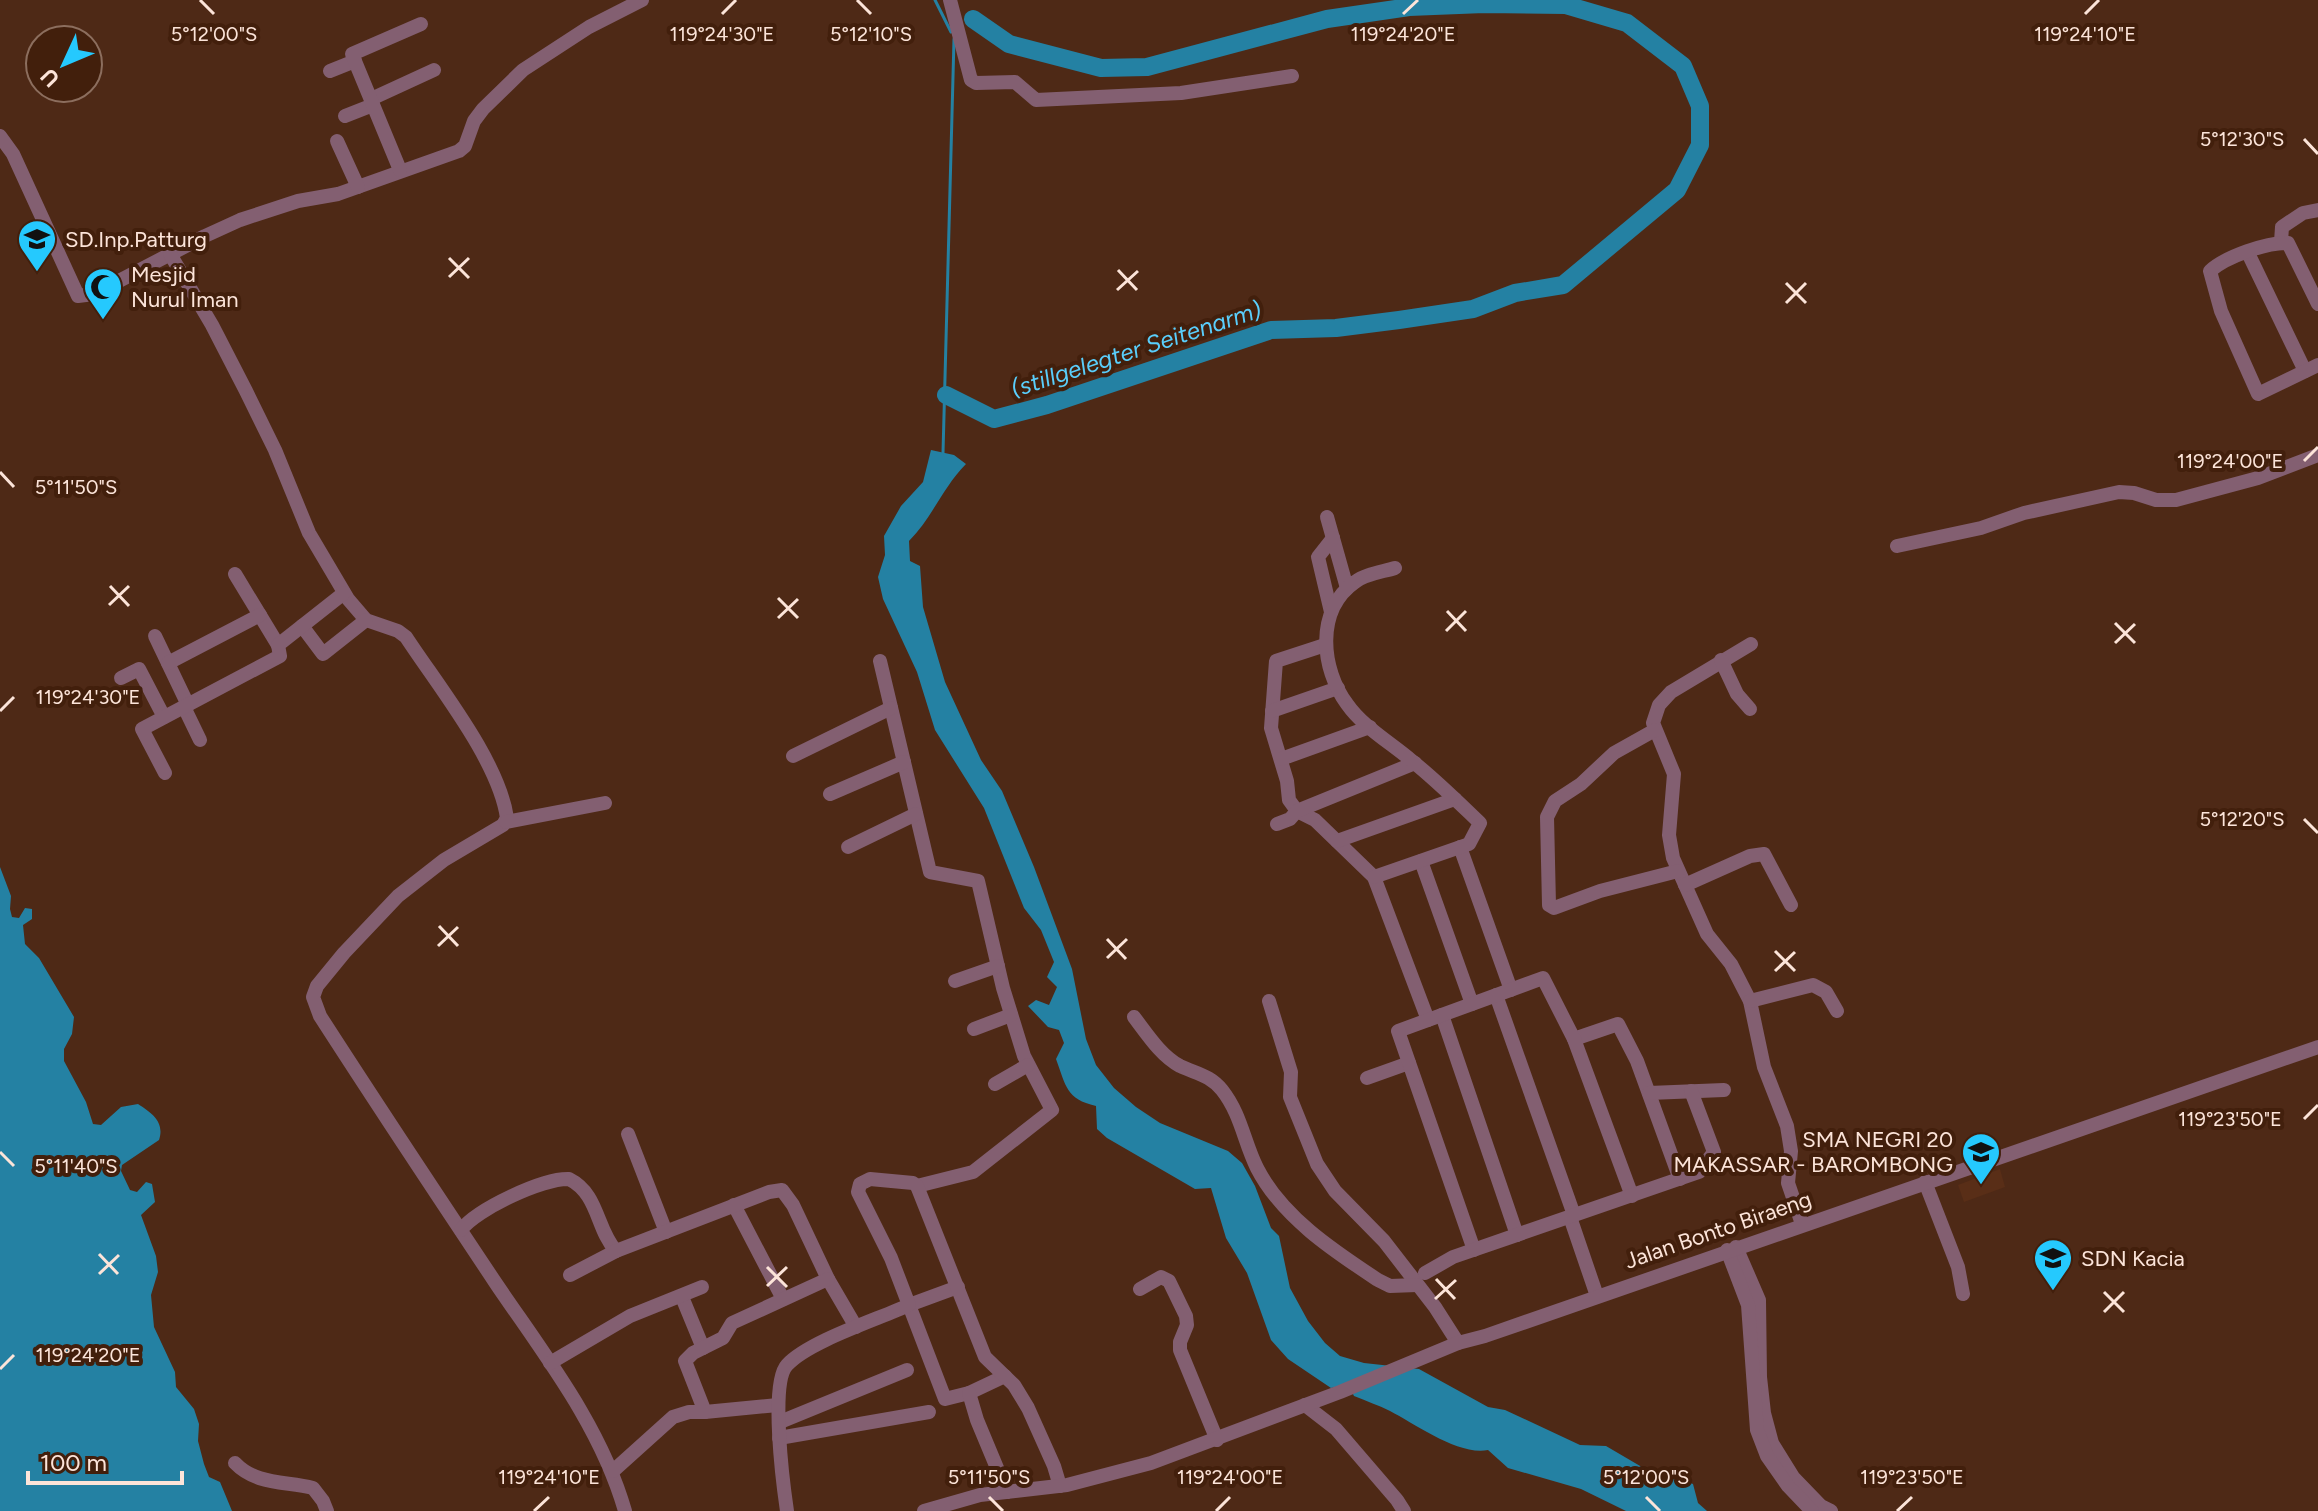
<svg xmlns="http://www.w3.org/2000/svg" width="2318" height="1511" font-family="Figtree,sans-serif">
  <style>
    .built { fill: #592e17 }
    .water { fill: #2481a3 }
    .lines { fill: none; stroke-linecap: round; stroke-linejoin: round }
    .stream { stroke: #2481a3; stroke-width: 3 }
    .river { stroke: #2481a3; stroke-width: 18 }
    .minor { stroke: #835f71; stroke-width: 14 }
    .ticks { fill: none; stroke: #fce4d9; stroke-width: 3 }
    .labels { text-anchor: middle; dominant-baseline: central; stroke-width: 8; stroke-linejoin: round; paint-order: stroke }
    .poi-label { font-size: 22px; fill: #fce4d9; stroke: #421f0c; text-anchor: start }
    .street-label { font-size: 22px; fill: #fce4d9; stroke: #421f0c }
    .water-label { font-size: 24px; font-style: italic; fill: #5acefb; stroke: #421f0c }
    .ticks-label { font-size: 20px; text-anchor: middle; fill: #fce4d9; stroke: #421f0c; stroke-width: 8; stroke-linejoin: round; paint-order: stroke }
  </style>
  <rect width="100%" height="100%" fill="#4e2916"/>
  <polygon class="built" points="2000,1169 2005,1187 1964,1202 1958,1185"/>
  <g class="water">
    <path d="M931,450L954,455L966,464C943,487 932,518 909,541L910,561L920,566L923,607L945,682L981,760L1002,791L1034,867L1072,969L1086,1039L1096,1065L1114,1088L1136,1107L1160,1123L1228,1151L1242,1163L1255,1186L1271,1228L1279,1236L1290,1288L1308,1321L1325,1343L1340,1356L1364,1363L1419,1369L1488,1407L1505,1410L1580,1445L1606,1446L1664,1480L1680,1479L1693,1484L1698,1503L1707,1511H1626L1581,1489L1508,1468L1488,1450C1459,1456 1415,1424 1390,1411C1378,1405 1366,1401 1354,1396L1348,1384L1331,1388L1288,1359L1271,1340L1247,1273L1226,1238L1211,1188L1195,1189L1107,1138L1097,1129L1096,1106C1066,1099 1066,1086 1056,1059L1064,1043L1059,1030L1048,1027L1028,1006L1036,1000L1049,1005L1057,987L1047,977L1054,962L1041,930L1024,908L984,808L935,730L917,672L883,599L878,577L885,555L884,536L901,506L923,482Z"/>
    <path d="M0,867L11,896L10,909L12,917L19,918L25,908L32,909V919L23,925L25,944L39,958L74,1017L72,1034L64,1049V1061L86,1102L93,1124L101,1125L121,1107L138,1104C152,1113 165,1122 159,1140L122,1165L121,1171L130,1190L137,1192L146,1182L152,1184L155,1202L141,1215L156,1256L158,1272L151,1295L154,1327L175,1372L176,1387L194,1409L199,1424L198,1441L204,1464L209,1477L220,1482L232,1511H0Z"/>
  </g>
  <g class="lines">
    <g class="stream">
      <polyline points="935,0 951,32"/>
      <polyline points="943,453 954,39"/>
    </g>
    <polyline class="river" points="946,395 994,419 1047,405 1271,330 1336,328 1399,320 1473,309 1515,293 1563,285 1677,190 1700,145 1700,106 1683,66 1627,23 1566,5 1484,4 1409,7 1327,19 1147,67 1101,68 1009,44 973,19"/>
    <g class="minor">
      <polyline points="950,0 971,80 976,83 1015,82 1036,100 1181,93 1292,76"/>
      <polyline points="330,71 355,61"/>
      <polyline points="371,99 434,70"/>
      <polyline points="345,116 373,105"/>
      <polyline points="0,136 13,154 78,296 94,294 205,236 240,220 298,201 338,194 459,151 465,146 474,121 483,109 523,70 589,27 642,0"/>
      <polyline points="337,141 358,187"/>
      <polyline points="400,170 352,54 421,24"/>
      <polyline points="2281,242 2282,227 2303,213 2318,210"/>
      <polyline points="2248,253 2305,371"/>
      <path d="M170,254L212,325L246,391L275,450L309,533L348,599L366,620L398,631L406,637C438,686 499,761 507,818L503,825L444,860L398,896L344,953L317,986L313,997L320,1016C378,1106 437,1195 497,1285C546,1357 601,1427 625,1511"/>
      <path d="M2318,304L2288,243C2267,242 2225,257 2210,271L2221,311L2258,394L2318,365"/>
      <polyline points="1327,517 1347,588"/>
      <polyline points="1897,546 1981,528 2024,513 2119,492 2134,493 2156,500 2176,500 2258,478 2318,455"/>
      <polyline points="235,574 278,645"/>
      <polyline points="1331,612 1318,557 1333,538"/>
      <polyline points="302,626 323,654 366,620"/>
      <polyline points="155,636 188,705"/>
      <polyline points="1751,644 1671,692 1659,705 1653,723 1674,774 1669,835 1673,858 1707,934 1731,964 1750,1001 1764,1067 1787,1126 1791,1151 1788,1183 1802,1224"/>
      <polyline points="1325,645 1276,661 1271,728 1287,781 1289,800 1297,811 1315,820 1374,877 1428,1020"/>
      <polyline points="1721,660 1737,694 1750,709"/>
      <polyline points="880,661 930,872 978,881 1003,988 1024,1056 1052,1110 973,1172 917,1186"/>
      <polyline points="168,663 260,615"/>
      <polyline points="121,678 139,669 164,717"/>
      <polyline points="184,707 200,740"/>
      <polyline points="1272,711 1338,688"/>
      <polyline points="1655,730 1614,753 1581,784 1555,801 1547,817 1549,905 1554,908 1600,891 1678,871"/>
      <polyline points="793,756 891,708"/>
      <polyline points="1281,759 1370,727"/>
      <polyline points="165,773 142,729 280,656 278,645 344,593"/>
      <polyline points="830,794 904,762"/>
      <polyline points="506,822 605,803"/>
      <polyline points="1277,824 1290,819 1297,811 1415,763"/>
      <polyline points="1337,841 1455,799"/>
      <polyline points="848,847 916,814"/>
      <polyline points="1460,847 1511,990"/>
      <polyline points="1421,861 1472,1004"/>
      <path d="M1374,877L1469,844L1480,823C1458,802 1436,780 1412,761C1391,743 1363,727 1347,704C1321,669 1315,610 1355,582C1365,574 1382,572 1395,568"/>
      <polyline points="1685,885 1750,856 1764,854 1791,905"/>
      <polyline points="955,981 998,966"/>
      <polyline points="1496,995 1574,1215"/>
      <polyline points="1269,1001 1291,1072 1290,1097 1317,1164 1335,1191 1384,1241 1435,1307 1458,1343"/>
      <polyline points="1750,1001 1813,985 1826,992 1837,1011"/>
      <polyline points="1442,1015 1517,1235"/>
      <path d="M1134,1017C1147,1034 1161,1056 1180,1066C1197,1074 1210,1075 1222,1090C1241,1114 1244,1142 1257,1168C1282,1217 1334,1251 1378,1280L1390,1286L1417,1285"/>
      <polyline points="974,1029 1011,1015"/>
      <polyline points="1574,1039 1618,1024 1637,1061 1680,1179"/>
      <polyline points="1367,1078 1409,1063"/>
      <polyline points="995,1084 1028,1065"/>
      <polyline points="1649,1093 1724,1090"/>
      <polyline points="628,1134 666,1232"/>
      <polyline points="1925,1182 1958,1267 1963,1294"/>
      <polyline points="734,1205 783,1299"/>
      <polyline points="1570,1217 1597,1296"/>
      <path d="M461,1230C477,1209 543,1178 569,1179C599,1194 596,1229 616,1251"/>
      <polyline points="1736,1247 1759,1300 1760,1377 1764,1413 1772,1443 1793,1477 1821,1506 1831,1511"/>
      <polyline points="1474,1250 1398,1031 1543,978 1574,1039 1632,1196"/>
      <polyline points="1727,1250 1748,1305 1757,1430 1767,1456 1788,1486 1812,1511"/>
      <polyline points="1425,1273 1453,1257 1699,1172 1714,1152 1691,1091"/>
      <polyline points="570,1275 616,1251 769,1192 782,1190 793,1205 828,1279 856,1327"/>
      <polyline points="958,1287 909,1305 945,1399 969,1393 1005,1376"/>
      <polyline points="1140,1289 1161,1277 1169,1281 1186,1316 1187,1325 1180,1342 1180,1350 1217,1440"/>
      <polyline points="682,1297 703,1348"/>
      <polyline points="550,1363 630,1316 702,1287"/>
      <polyline points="969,1393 977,1420 1007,1492"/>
      <polyline points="778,1405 705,1412 685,1361 693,1353 723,1338 732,1323 828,1279"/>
      <polyline points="1305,1405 1336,1429 1397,1500 1404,1511"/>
      <polyline points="780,1422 907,1370"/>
      <polyline points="779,1438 929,1412"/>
      <path d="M235,1463C256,1485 285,1481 313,1488L323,1501L327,1511"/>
      <polyline points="613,1471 673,1417 689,1412 705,1412"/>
      <path d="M787,1511C783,1484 770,1383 787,1365C809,1341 879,1319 909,1305L891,1258L858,1192L860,1184L870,1179L913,1183L917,1186L985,1357L1014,1385L1028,1408L1054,1466L1060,1486"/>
      <polyline points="924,1511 980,1495 1067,1485 1151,1463 1340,1392 1458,1343 1485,1336 2318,1047"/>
    </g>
  </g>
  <path class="ticks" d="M200,0L214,14M857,0L871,14M722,14L736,0M1403,14L1418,0M2085,14L2099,0M2304,139L2318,154M449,258L469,278M1118,270L1137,290M449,277L469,258M1786,283L1806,303M1117,290L1138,271M1786,303L1806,283M2304,461L2318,447M0,472L14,487M110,586L129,606M778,598L798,618M109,605L129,586M1447,611L1466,631M778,618L798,599M2115,623L2135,643M1446,631L1466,611M2115,643L2135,624M0,711L14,697M2304,819L2318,833M439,926L458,946M1107,939L1126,959M438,946L458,927M1775,951L1795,971M1107,958L1127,939M1775,971L1795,952M2304,1119L2318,1105M0,1152L14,1166M99,1254L118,1274M767,1267L787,1287M99,1274L119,1255M1436,1279L1455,1299M767,1286L787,1267M2104,1292L2124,1312M1435,1299L1456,1280M2104,1312L2124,1292M0,1369L14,1355M989,1497L1003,1511M1646,1497L1660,1511M534,1511L549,1497M1216,1511L1230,1497M1897,1511L1912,1497"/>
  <defs>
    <symbol id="school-pin" viewBox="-11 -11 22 30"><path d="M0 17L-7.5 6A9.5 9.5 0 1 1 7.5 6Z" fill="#25c9fe" stroke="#421f0c"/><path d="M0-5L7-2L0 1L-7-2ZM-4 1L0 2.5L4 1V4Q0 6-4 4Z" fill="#111"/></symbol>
    <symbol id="mosque-pin" viewBox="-11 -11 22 30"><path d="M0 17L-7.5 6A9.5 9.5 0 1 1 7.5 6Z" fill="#25c9fe" stroke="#421f0c"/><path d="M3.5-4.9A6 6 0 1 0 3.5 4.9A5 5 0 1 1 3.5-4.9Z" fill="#111"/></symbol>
  </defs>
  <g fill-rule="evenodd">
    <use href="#school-pin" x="15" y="217" width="44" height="60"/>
    <use href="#mosque-pin" x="81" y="265" width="44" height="60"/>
    <use href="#school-pin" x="1959" y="1130" width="44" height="60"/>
    <use href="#school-pin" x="2031" y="1236" width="44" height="60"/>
  </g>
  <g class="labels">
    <g class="poi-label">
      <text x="65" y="239">SD.Inp.Patturg</text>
      <text x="131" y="274">Mesjid<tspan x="131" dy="25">Nurul Iman</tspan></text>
      <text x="1953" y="1139" text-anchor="end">SMA NEGRI 20<tspan x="1953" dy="25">MAKASSAR - BAROMBONG</tspan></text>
      <text x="2081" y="1258">SDN Kacia</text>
    </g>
    <g class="street-label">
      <text transform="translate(1718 1230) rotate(-19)">Jalan Bonto Biraeng</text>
    </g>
    <g class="water-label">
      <text transform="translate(1136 349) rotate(-18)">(stillgelegter Seitenarm)</text>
    </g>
  </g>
  <g class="ticks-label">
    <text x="722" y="41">119°24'30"E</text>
    <text x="1403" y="41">119°24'20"E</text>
    <text x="2085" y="41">119°24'10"E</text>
    <text x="871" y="41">5°12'10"S</text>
    <text x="214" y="41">5°12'00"S</text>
    <text x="2242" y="146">5°12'30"S</text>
    <text x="2230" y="468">119°24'00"E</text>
    <text x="76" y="494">5°11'50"S</text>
    <text x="88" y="704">119°24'30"E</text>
    <text x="2242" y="826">5°12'20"S</text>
    <text x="2230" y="1126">119°23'50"E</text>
    <text x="76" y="1173">5°11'40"S</text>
    <text x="88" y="1362">119°24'20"E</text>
    <text x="989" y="1484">5°11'50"S</text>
    <text x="1646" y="1484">5°12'00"S</text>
    <text x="549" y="1484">119°24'10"E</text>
    <text x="1230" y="1484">119°24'00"E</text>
    <text x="1912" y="1484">119°23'50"E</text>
  </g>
  <g transform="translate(64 64) rotate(226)"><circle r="38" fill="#421f0c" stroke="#8c6e5e" stroke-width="2"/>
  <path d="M0-6L14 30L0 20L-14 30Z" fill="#25c9fe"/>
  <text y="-12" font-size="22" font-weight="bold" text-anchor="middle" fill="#fce4d9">U</text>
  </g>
  <path d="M28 1471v12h154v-12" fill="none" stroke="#fce4d9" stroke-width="4"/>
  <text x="40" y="1471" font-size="24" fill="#fce4d9" stroke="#421f0c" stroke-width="6" paint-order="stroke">100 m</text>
</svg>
